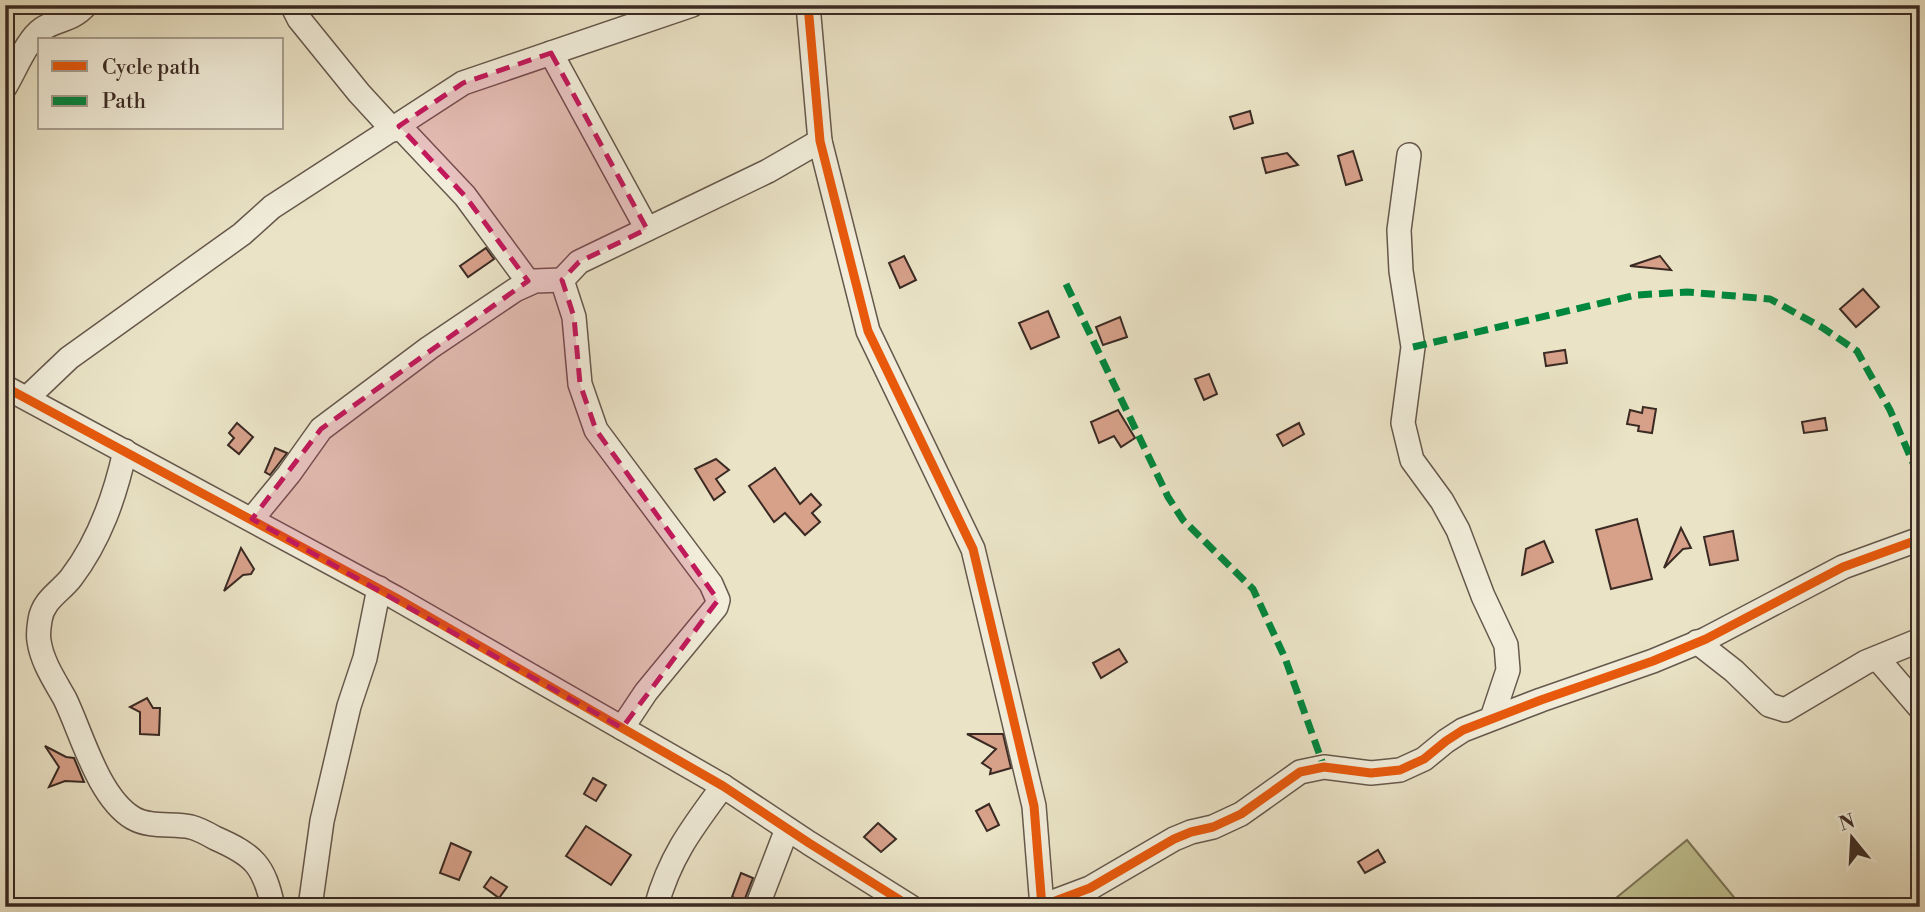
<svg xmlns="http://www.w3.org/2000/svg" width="1925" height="912" font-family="'Libre Bodoni',serif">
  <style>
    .pitch { fill: #bfc190; stroke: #7c765a; stroke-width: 2 }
    .building { fill: #d6a089; stroke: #3a2a23; stroke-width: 2 }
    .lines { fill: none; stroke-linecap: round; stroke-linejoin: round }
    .minor-casing { stroke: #66584c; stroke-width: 26 }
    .minor { stroke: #f1edda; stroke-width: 23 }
    .quiet { stroke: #00873e; stroke-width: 7; stroke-dasharray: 14 7; stroke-linecap: butt }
    .cycleway-casing { stroke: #f1edda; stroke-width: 13 }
    .cycleway { stroke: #e8590c; stroke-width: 9 }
    .marked { fill: #c2185b; fill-opacity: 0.2; stroke: #c2185b; stroke-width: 5; stroke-dasharray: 14 9; stroke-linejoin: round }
  </style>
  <rect width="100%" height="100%" fill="#eae3c6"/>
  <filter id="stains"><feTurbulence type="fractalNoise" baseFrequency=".00286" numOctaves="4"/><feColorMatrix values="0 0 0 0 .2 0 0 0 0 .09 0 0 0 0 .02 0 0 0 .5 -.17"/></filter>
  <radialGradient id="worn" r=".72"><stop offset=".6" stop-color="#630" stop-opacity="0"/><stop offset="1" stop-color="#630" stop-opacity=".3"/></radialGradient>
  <polygon class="pitch" points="1687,840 1742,907 1605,907"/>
  <g class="building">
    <polygon points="1250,111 1253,123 1234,129 1230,117"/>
    <polygon points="1353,151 1362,180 1346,185 1338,156"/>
    <polygon points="1287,153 1298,165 1266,173 1262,158"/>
    <polygon points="486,248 494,259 468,277 460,266"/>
    <polygon points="904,256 916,280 900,288 889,263"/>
    <polygon points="1660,256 1671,270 1630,266"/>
    <polygon points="1863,289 1879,307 1856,327 1840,309"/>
    <polygon points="1048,311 1059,337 1031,349 1019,323"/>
    <polygon points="1120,317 1127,337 1103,345 1096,327"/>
    <polygon points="1565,350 1567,363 1546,366 1544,353"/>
    <polygon points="1209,374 1217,394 1204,400 1195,379"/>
    <polygon points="1643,407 1656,409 1652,433 1638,431 1639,426 1627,424 1630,410 1642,413"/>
    <polygon points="1118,410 1135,438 1121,447 1114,436 1099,443 1091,422"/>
    <polygon points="1825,418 1827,430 1804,433 1802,422"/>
    <polygon points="237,423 253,437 239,454 228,445 234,438 229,433"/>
    <polygon points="1299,423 1304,434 1283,446 1277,435"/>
    <polygon points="275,448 287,453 270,475 265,472"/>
    <polygon points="716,459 729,470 716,479 725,492 714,500 695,469"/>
    <polygon points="775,468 800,504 811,494 821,505 812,513 820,522 805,535 785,513 774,522 749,486"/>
    <polygon points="1637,519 1652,579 1611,589 1596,530"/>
    <polygon points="1681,528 1691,548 1683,549 1664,568"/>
    <polygon points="1733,531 1738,560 1710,565 1704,537"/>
    <polygon points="1544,541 1553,562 1522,575 1526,549"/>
    <polygon points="241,548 254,569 251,574 243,575 224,591"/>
    <polygon points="1119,649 1127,662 1101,678 1093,663"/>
    <polygon points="147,698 153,708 160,708 159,735 140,734 140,712 130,707"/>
    <polygon points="967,734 1003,734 1011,768 990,774 991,769 982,763 996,749"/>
    <polygon points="45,746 66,757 74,758 84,782 65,781 49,787 59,767"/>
    <polygon points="593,778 606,785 596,801 584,794"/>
    <polygon points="989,804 999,825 987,831 976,811"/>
    <polygon points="878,823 896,839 881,852 864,837"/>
    <polygon points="586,826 631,855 611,885 566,856"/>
    <polygon points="451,843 471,852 459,880 440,873"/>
    <polygon points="1378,850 1385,862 1365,873 1358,862"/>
    <polygon points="741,873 753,878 744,901 732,897"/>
    <polygon points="491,877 507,887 499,898 484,887"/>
  </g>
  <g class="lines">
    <defs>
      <g id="minor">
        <polyline points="292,5 299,19 359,93 393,130"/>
        <polyline points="808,5 820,141 868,331 973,549 1034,806 1042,907"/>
        <polyline points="551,53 647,229"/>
        <path d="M5,87C15,71 27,39 42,29C57,19 72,21 86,5"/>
        <polyline points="399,126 465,196 529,283"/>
        <polyline points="1409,155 1399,230 1401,271 1413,347 1403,423 1412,460 1442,501 1458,530 1483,596 1506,645 1508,670 1492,718"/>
        <polyline points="5,387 396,598 723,786 809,843 911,907"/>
        <polyline points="27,398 69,358 242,234 272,207 463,83 692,5"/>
        <path d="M125,451C115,496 100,540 71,578C60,592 43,600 40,620C39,626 38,635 39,641C42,662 55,681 65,699C82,734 98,797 133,818C150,828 173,823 191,827C199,829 208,834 215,838C254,855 264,865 273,907"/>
        <polyline points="252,519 289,474 321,429 429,348 515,290 535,281 562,280"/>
        <polyline points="1697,642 1734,671 1769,705 1785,710 1866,662 1920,640"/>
        <polyline points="1877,658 1920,708"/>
        <polyline points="622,728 646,692 716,607 718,600 711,584 596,430 580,384 574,317 562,280 579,262 768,171 820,141"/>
        <polyline points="1042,906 1090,888 1174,839 1191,832 1213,827 1241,814 1300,772 1324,767 1371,773 1400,770 1424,759 1446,741 1463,730 1541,700 1653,661 1706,639 1843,567 1920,539"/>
        <polyline points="310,907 322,821 349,706 365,658 379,588"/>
        <path d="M656,907C670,856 692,828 723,786"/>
        <polyline points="757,907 787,829"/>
      </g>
    </defs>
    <use href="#minor" class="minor-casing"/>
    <use href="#minor" class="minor"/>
    <g class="quiet">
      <polyline points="1066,284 1168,497 1183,520 1253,589 1285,658 1324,767"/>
      <polyline points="1413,347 1636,295 1687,292 1770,299 1823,328 1857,351 1890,410 1920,479"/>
    </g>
    <defs>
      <g id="cycleway">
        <polyline points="808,5 820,141 868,331 973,549 1034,806 1042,907"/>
        <polyline points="5,387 396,598 723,786 809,843 911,907"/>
        <polyline points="1042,906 1090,888 1174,839 1191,832 1213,827 1241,814 1300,772 1324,767 1371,773 1400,770 1424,759 1446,741 1463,730 1541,700 1653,661 1706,639 1843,567 1920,539"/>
      </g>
    </defs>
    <use href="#cycleway" class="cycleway-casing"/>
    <use href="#cycleway" class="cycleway"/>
  </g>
  <path class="marked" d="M551,53L647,229L579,262L562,280L574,317L580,384L596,430L718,600L622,728L252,519L321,429L528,281L465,196L399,126L463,83Z"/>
  <rect width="1925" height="912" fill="none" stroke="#eae3c6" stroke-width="28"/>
  <rect x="7" y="7" width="1911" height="898" fill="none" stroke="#3a2a23" stroke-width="3.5"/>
  <rect x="14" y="14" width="1897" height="884" fill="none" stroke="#3a2a23" stroke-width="2"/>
  <rect x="38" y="38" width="245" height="91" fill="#f1edda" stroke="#a89f91" stroke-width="2"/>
  <rect x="52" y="61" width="35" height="10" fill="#e8590c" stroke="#a89f91" stroke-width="2"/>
  <text x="102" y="74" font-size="21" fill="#3a2a23">Cycle path</text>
  <rect x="52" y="96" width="35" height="10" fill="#00873e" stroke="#a89f91" stroke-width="2"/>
  <text x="102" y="108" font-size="21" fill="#3a2a23">Path</text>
  <g transform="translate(1852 838) rotate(342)" stroke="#f1edda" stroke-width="5" paint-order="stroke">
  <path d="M0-5L12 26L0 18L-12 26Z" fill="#3a2a23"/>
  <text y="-10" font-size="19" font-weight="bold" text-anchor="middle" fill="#3a2a23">N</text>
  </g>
  <rect width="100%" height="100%" filter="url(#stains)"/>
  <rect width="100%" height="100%" fill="url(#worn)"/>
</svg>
